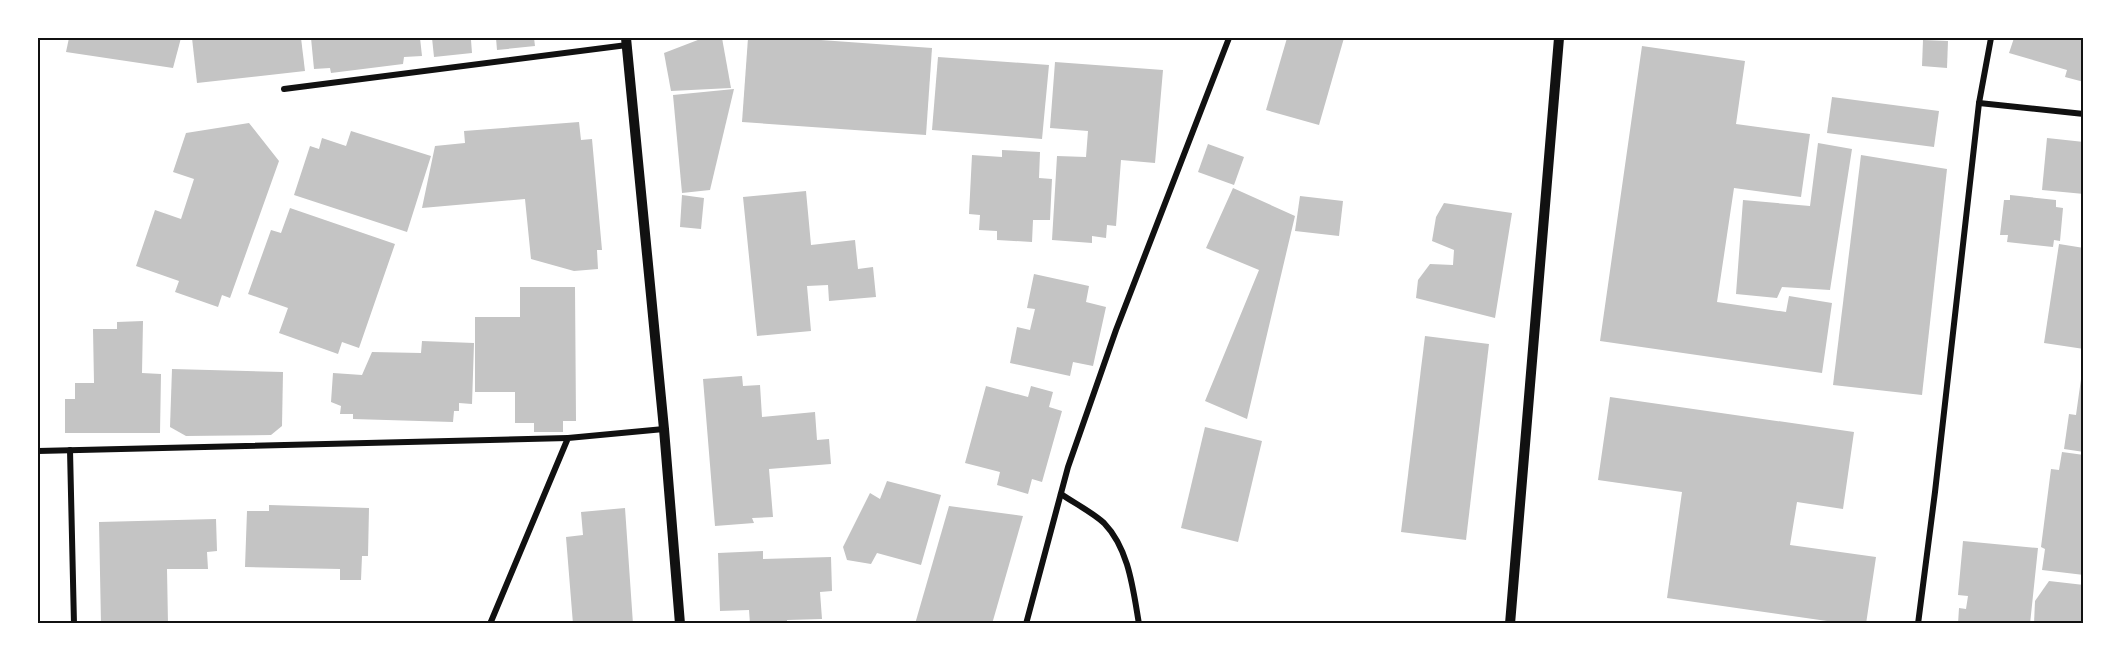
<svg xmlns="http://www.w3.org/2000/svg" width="2121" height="661" font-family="Helvetica,sans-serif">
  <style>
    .building { fill: #c4c4c4 }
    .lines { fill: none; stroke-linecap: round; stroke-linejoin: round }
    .minor { stroke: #111; stroke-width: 6 }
    .tertiary { stroke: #111; stroke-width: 10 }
    .neatline { fill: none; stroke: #111; stroke-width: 2 }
  </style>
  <rect width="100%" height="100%" fill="#fff"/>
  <g class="building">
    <polygon points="69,38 181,38 173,68 66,52"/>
    <polygon points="192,38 301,38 305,71 197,83"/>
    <polygon points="311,38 420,38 422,56 404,57 403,64 331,73 330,68 314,69"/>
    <polygon points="432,38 481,38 481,39 471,40 472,53 434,57"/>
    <polygon points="496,38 534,38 535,46 497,50"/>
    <polygon points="703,38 722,38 731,88 671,91 664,53"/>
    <polygon points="748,38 793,38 932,48 926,135 742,122"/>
    <polygon points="1287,38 1344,38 1319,125 1266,110"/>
    <polygon points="2014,38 2084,38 2084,82 2065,77 2067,70 2009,53"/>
    <polygon points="1923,40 1948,41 1947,68 1922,66"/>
    <polygon points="1642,46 1745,61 1736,124 1810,134 1801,197 1734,188 1717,302 1786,312 1789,296 1832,303 1822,373 1600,341"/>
    <polygon points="938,57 1049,65 1042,139 932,130"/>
    <polygon points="1055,62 1163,70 1155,163 1121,160 1116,226 1107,225 1106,238 1092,236 1092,243 1052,240 1057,156 1086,157 1088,131 1050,128"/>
    <polygon points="734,89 710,190 682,193 673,95"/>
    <polygon points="1832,97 1939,111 1934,147 1827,133"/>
    <polygon points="579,122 581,140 592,139 602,250 597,250 598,269 574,271 531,259 525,199 422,208 435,146 465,143 464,131"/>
    <polygon points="249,123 279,161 230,298 222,295 218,307 175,292 179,281 136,266 155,210 181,219 194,179 173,172 186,133"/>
    <polygon points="351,131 431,156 407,232 294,195 310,146 319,149 322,138 346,146"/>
    <polygon points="2047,138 2084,142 2084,194 2042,190"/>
    <polygon points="1818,143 1852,149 1830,290 1782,287 1777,298 1736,294 1743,200 1810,206"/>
    <polygon points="1208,144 1244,157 1234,185 1198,172"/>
    <polygon points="1002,150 1040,152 1039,178 1052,179 1050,220 1033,220 1032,242 997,240 997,231 979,230 980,215 969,214 972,155 1002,157"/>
    <polygon points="1861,155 1947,169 1922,395 1833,385"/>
    <polygon points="1233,188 1295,216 1247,419 1205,401 1259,270 1206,248"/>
    <polygon points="806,191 811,245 855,240 858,269 873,267 876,297 829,301 828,285 807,286 811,331 757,336 743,197"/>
    <polygon points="682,195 704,198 701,229 680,227"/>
    <polygon points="2010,195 2056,200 2056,207 2063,208 2060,241 2054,240 2053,247 2007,242 2008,235 2000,235 2004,200 2010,200"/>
    <polygon points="1300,196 1343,201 1339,236 1295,231"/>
    <polygon points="1444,203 1512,213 1495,318 1416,298 1418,280 1430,264 1453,265 1454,250 1432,241 1436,217"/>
    <polygon points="290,208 395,244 359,348 342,342 338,354 279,333 288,308 248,294 271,230 281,233"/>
    <polygon points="2059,244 2084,248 2084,349 2044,343"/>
    <polygon points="1034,274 1089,286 1086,302 1106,307 1093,366 1073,362 1070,376 1010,363 1017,327 1030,330 1035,309 1027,308"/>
    <polygon points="520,287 575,287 576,421 563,421 563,432 534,432 534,423 515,423 515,392 475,392 475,317 520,317"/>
    <polygon points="143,321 142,373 161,374 160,433 65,433 65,399 75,399 75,383 94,383 93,329 117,329 117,322"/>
    <polygon points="1425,336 1489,344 1466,540 1401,532"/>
    <polygon points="422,341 474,343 472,404 459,403 459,411 454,411 453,422 353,419 353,414 340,414 341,406 331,402 333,373 362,375 372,352 421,353"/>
    <polygon points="172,369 283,372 282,426 271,435 186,436 170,427"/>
    <polygon points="2082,372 2084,372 2084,452 2064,449 2069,414 2076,415"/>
    <polygon points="742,376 743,386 760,385 762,417 815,412 817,440 829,439 831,464 769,469 773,517 752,518 754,523 715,526 703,379"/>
    <polygon points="986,386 1028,397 1031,386 1053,392 1049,407 1062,411 1042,482 1032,479 1028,494 997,485 1000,472 965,463"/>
    <polygon points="1610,397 1854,432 1843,509 1797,502 1790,545 1876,557 1866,624 1848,624 1667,598 1682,492 1598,480"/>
    <polygon points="1205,427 1262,441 1238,542 1181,528"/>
    <polygon points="2062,452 2084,455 2084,575 2042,570 2045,549 2041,547 2051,469 2059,470"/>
    <polygon points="887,481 941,495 921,565 877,553 871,564 847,560 843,547 870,493 880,499"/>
    <polygon points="269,505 369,508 368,556 362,556 361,580 340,580 340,569 245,567 247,511 269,511"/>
    <polygon points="949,506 1023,516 992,624 915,624"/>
    <polygon points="625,508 633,624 573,624 566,537 583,535 581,512"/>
    <polygon points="216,519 217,551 207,552 208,569 167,569 168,624 101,624 99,522"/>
    <polygon points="1963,541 2038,548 2030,624 1958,624 1959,608 1966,609 1968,596 1958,595"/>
    <polygon points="763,551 763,559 831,557 832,591 820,592 822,619 787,620 787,624 750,624 749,610 720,611 718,553"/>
    <polygon points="2049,581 2084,585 2084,624 2034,624 2035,601"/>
  </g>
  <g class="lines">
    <g class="minor">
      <polyline points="284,89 627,45"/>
      <polyline points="1979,103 2084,114"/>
      <polyline points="70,450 74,624"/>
      <polyline points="38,451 568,438"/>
      <path d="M1061,494C1074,503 1092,512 1104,523C1129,549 1133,589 1139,624"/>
      <polyline points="490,624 568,438 664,429"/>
      <polyline points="1026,624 1068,467 1116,330 1229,38"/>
      <polyline points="1918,624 1935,492 1979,103 1991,38"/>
    </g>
    <g class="tertiary">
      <polyline points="626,38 664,429 680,624"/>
      <polyline points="1510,624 1559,38"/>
    </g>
  </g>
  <rect width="2121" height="661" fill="none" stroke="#ffffff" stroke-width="78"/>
  <rect x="39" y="39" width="2043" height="583" class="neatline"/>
</svg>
